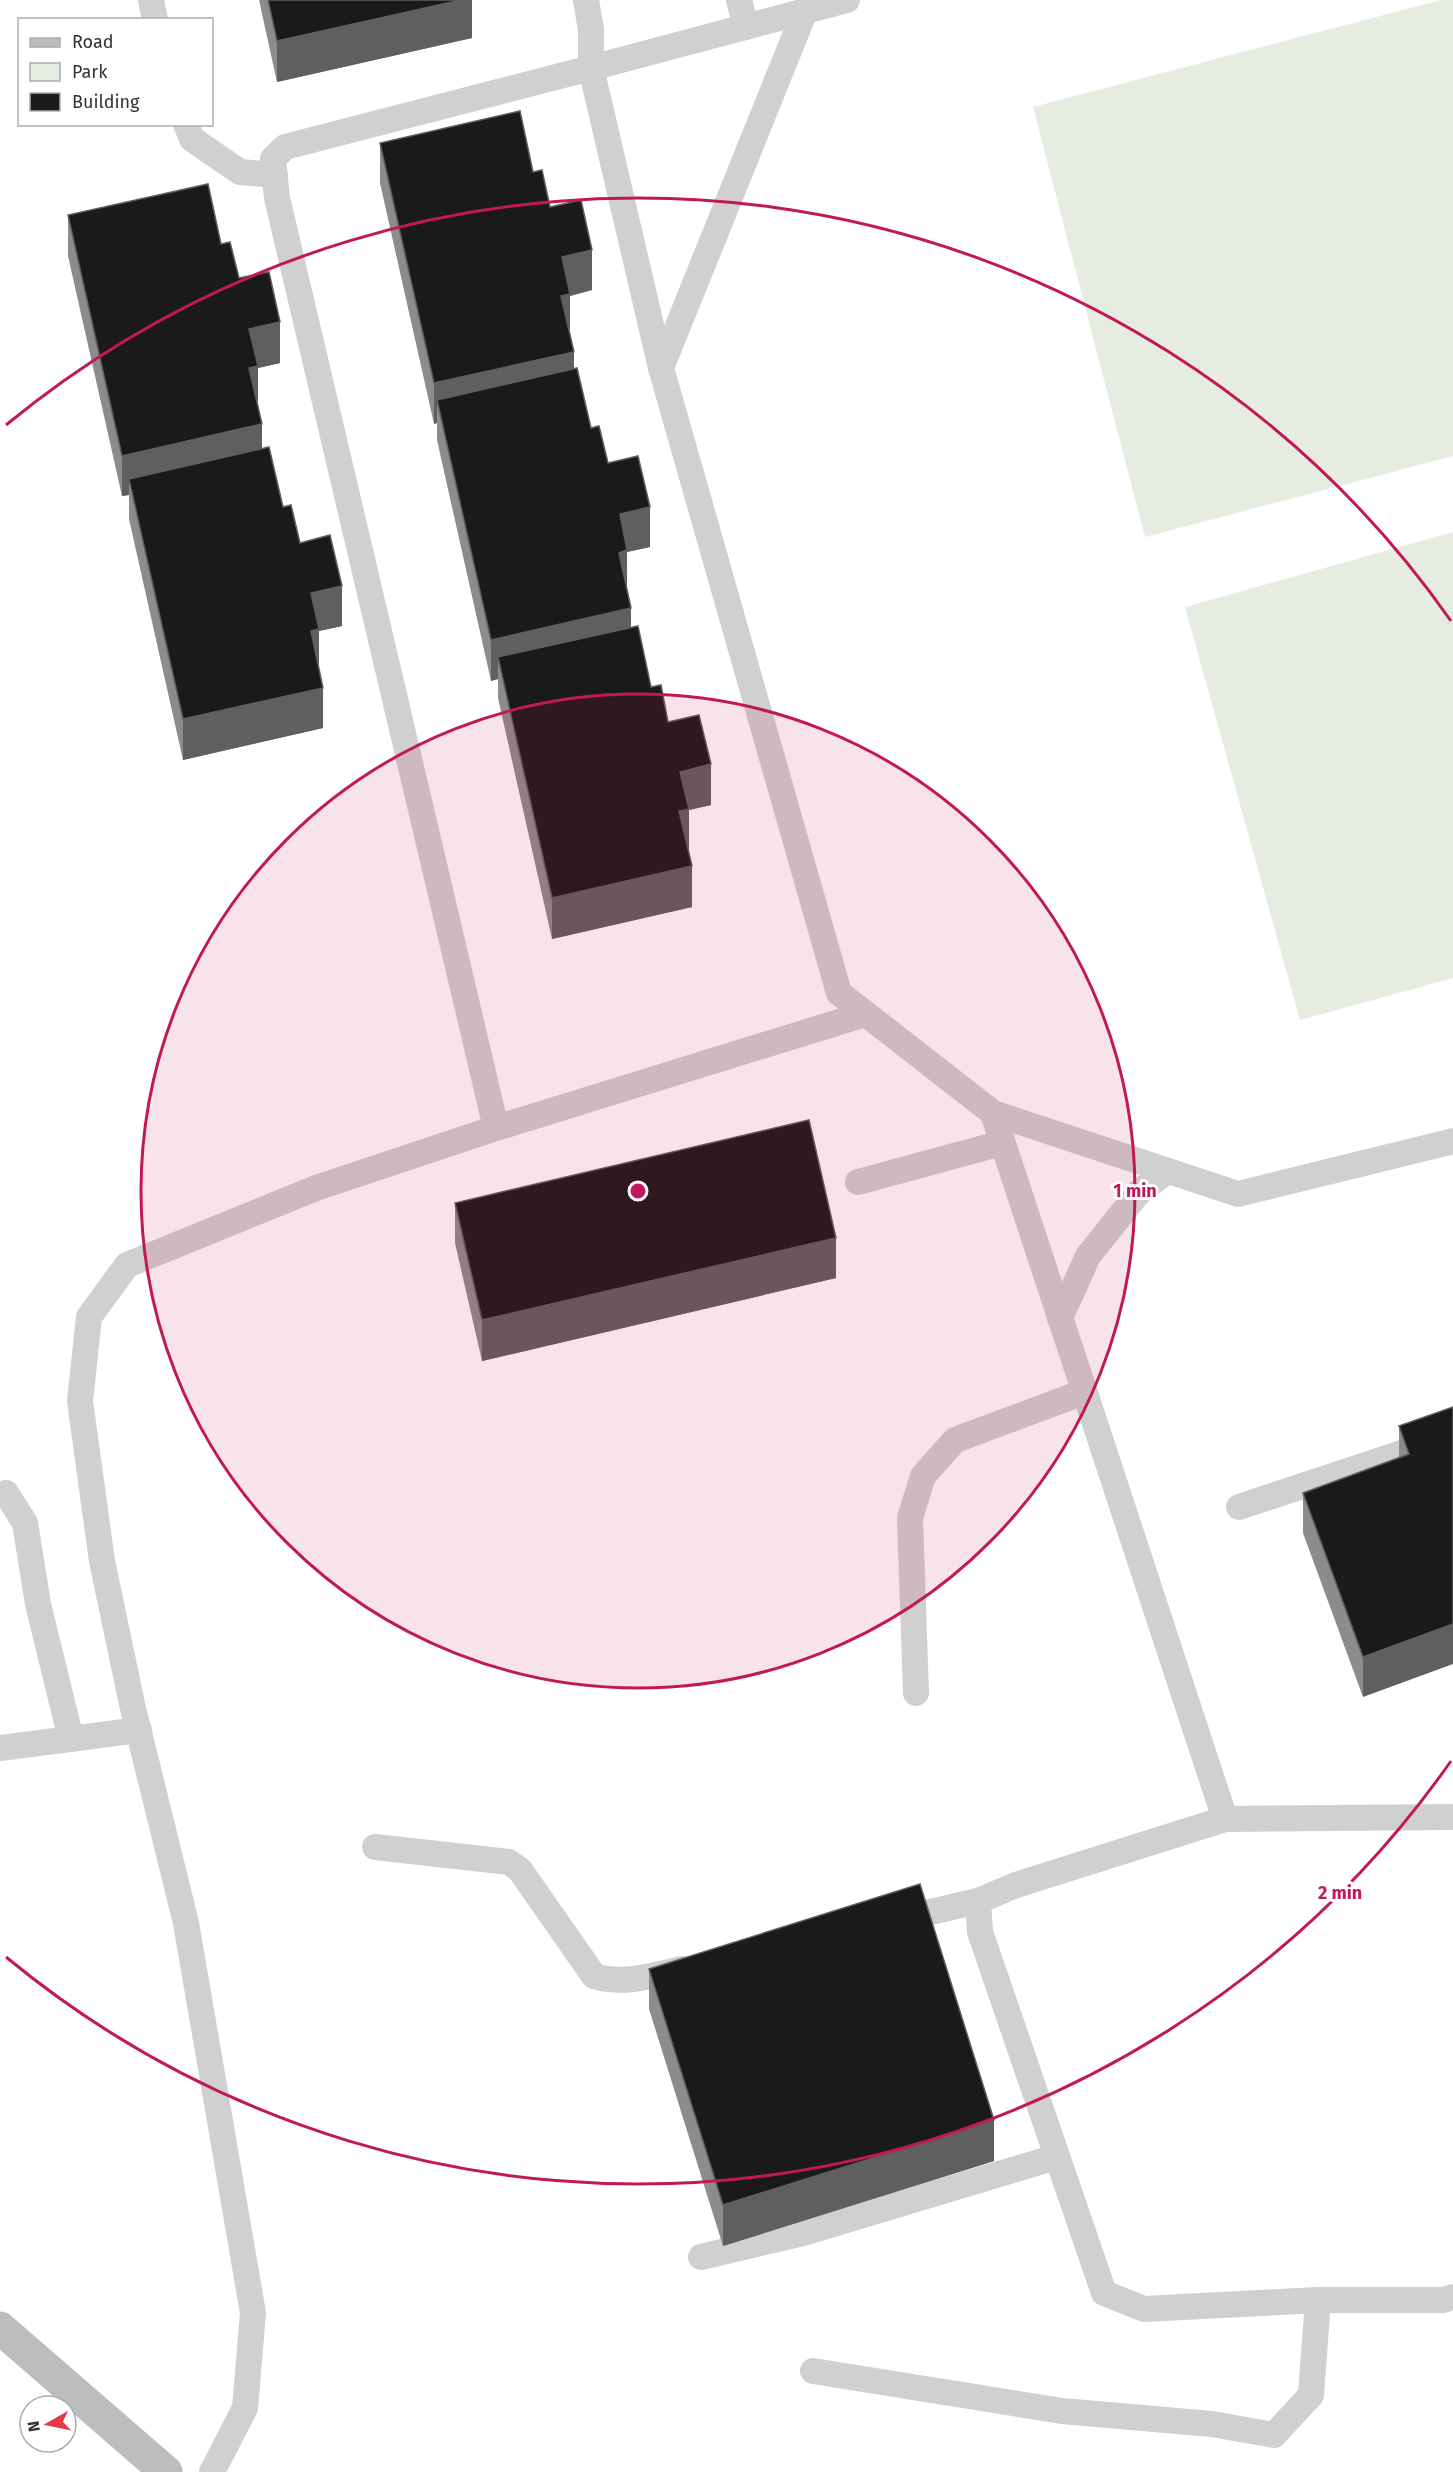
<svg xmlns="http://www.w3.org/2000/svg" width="1453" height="2472" font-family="'Fira Sans',sans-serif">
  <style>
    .green { fill: #e6ecdf }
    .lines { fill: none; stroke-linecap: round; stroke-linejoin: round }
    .lane { stroke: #d0d0d0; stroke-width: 26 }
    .secondary { stroke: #bdbdbd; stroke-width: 33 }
    .wall { fill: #8c8c8c }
    .shaded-wall { fill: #5f5f5f }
    .building { fill: #1a1a1a; stroke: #5f5f5f; stroke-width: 1.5 }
    .ring { fill: none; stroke: #c2185b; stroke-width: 3 }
    .centre { fill: #c2185b; stroke: #fff; stroke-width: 3 }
    .ring-label { font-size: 18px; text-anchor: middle; font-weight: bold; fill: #c2185b; stroke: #fff; stroke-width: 6; stroke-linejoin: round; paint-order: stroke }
  </style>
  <rect width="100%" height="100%" fill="#fff"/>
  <g class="green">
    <polygon points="1441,0 1453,0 1453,456 1145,537 1033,107"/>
    <polygon points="1453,532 1453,978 1300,1020 1185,607"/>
  </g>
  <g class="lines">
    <g class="lane">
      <polyline points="151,0 155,20"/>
      <polyline points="586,0 591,30 591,68 847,0"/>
      <polyline points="739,0 746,27"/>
      <polyline points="805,11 661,368 839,993 993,1113 1238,1194 1453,1141"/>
      <polyline points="186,124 192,139 240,172 275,175"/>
      <polyline points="661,368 591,68 285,147 273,159 277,198 496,1128 865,1014"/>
      <polyline points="993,1113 1225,1819 1016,1885 978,1901 980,1932 1104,2293 1144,2309 1318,2300 1443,2300 1453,2297"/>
      <polyline points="858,1182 1002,1143"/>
      <polyline points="1060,1318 1088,1256 1139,1192 1167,1171"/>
      <polyline points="6,1493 25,1523 38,1604 71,1739"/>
      <polyline points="1239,1507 1453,1436"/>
      <polyline points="916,1693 910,1518 923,1476 955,1440 1084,1392"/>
      <polyline points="0,1748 139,1730"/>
      <polyline points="1225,1819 1453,1817"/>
      <path d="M375,1847L509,1862L520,1870L594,1976C624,1985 651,1976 682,1969"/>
      <polyline points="896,1920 978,1901"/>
      <polyline points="701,2257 803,2233 1056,2157"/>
      <polyline points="813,2371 1062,2411 1212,2424 1274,2435 1311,2395 1318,2300"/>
      <polyline points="212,2472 245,2408 253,2313 186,1923 132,1704 102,1561 80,1401 89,1317 127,1265 316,1188 496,1128"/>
    </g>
    <polyline class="secondary" points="0,2328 166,2472"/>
  </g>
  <g class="wall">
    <polygon points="259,0 472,0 472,38 277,82"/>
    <polygon points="380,143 533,172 592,290 570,296 570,335 574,369 591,428 650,547 627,552 627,591 631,627 651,687 711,805 689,810 689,849 692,907 552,939 498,698 498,679 491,681 437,440 437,423 434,424 380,183"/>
    <polygon points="68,215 221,244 239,278 280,363 258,368 258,406 262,449 283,507 342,626 319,631 319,670 323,728 183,760 129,519 129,495 122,496 68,256"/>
    <polygon points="455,1203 836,1278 482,1361 455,1243"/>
    <polygon points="1453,1407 1363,1697 1303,1533 1303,1493 1399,1458 1399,1426"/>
    <polygon points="649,1969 994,2161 723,2246 649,2009"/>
  </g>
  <g class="shaded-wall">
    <polygon points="461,0 472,0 472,38 277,82 277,41"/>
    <polygon points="592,250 592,290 570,296 570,335 561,337 562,257"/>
    <polygon points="280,322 280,363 258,368 258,406 249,409 249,329"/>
    <polygon points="574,352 574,393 437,400 437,423 434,424 434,383"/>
    <polygon points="262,424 262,465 129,479 129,495 122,496 122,456"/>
    <polygon points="650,507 650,547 627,552 627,591 619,593 620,514"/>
    <polygon points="342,586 342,626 319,631 319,670 311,672 311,593"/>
    <polygon points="631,608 631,649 498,657 498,679 491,681 491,640"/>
    <polygon points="323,688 323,728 183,760 183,719"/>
    <polygon points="711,764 711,805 689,810 689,849 679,852 680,772"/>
    <polygon points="692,866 692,907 552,939 552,898"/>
    <polygon points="836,1238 836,1278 482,1361 482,1320"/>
    <polygon points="1453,1624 1453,1664 1363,1697 1363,1657"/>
    <polygon points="994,2120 994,2161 723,2246 723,2205"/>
  </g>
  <g class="building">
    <polygon points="268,0 461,0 277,41"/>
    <polygon points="520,111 533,172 542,170 550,207 581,200 592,250 562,257 570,294 561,296 574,352 434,383 380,143"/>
    <polygon points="208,184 221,244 230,242 239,278 269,272 280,322 249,329 258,366 249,368 262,424 122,456 68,215"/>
    <polygon points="577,368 591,428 599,426 608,463 638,456 650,507 620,514 627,550 619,553 631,608 491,640 437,400"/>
    <polygon points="269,447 283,507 291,505 300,543 330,535 342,586 311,593 319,629 311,631 323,688 183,719 129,479"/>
    <polygon points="638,626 651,687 661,685 668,722 699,715 711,764 680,772 689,809 679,811 692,866 552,898 498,657"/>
    <polygon points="809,1120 836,1238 482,1320 455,1203"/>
    <polygon points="1453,1407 1453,1624 1363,1657 1303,1493 1409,1454 1399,1426"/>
    <polygon points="920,1884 994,2120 723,2205 649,1969"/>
  </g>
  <circle cx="638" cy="1191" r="497" fill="#c2185b" fill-opacity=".12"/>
  <g class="ring">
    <circle cx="638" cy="1191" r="497"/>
    <path d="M1451 1761A993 993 0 0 1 6 1957M6 425A993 993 0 0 1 1451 621"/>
  </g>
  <circle cx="638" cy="1191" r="9" class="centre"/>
  <g class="ring-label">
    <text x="1135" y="1197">1 min</text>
    <text x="1340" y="1899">2 min</text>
  </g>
  <rect x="18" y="18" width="195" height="108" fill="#ffffff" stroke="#adadad" stroke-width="1.5"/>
  <rect x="30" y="38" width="30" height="9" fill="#bdbdbd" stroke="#adadad" stroke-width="1.5"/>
  <text x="72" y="48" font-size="18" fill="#333333">Road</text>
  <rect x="30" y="63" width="30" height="18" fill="#e6ecdf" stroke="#adadad" stroke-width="1.5"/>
  <text x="72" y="78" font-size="18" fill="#333333">Park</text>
  <rect x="30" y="93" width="30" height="18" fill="#1a1a1a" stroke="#adadad" stroke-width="1.5"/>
  <text x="72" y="108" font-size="18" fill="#333333">Building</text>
  <g transform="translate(48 2424) rotate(261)"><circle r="28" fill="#ffffff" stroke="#adadad" stroke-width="1.5"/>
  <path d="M0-4.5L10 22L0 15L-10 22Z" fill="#e63946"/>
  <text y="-9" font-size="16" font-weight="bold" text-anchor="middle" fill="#333333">N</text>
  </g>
</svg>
